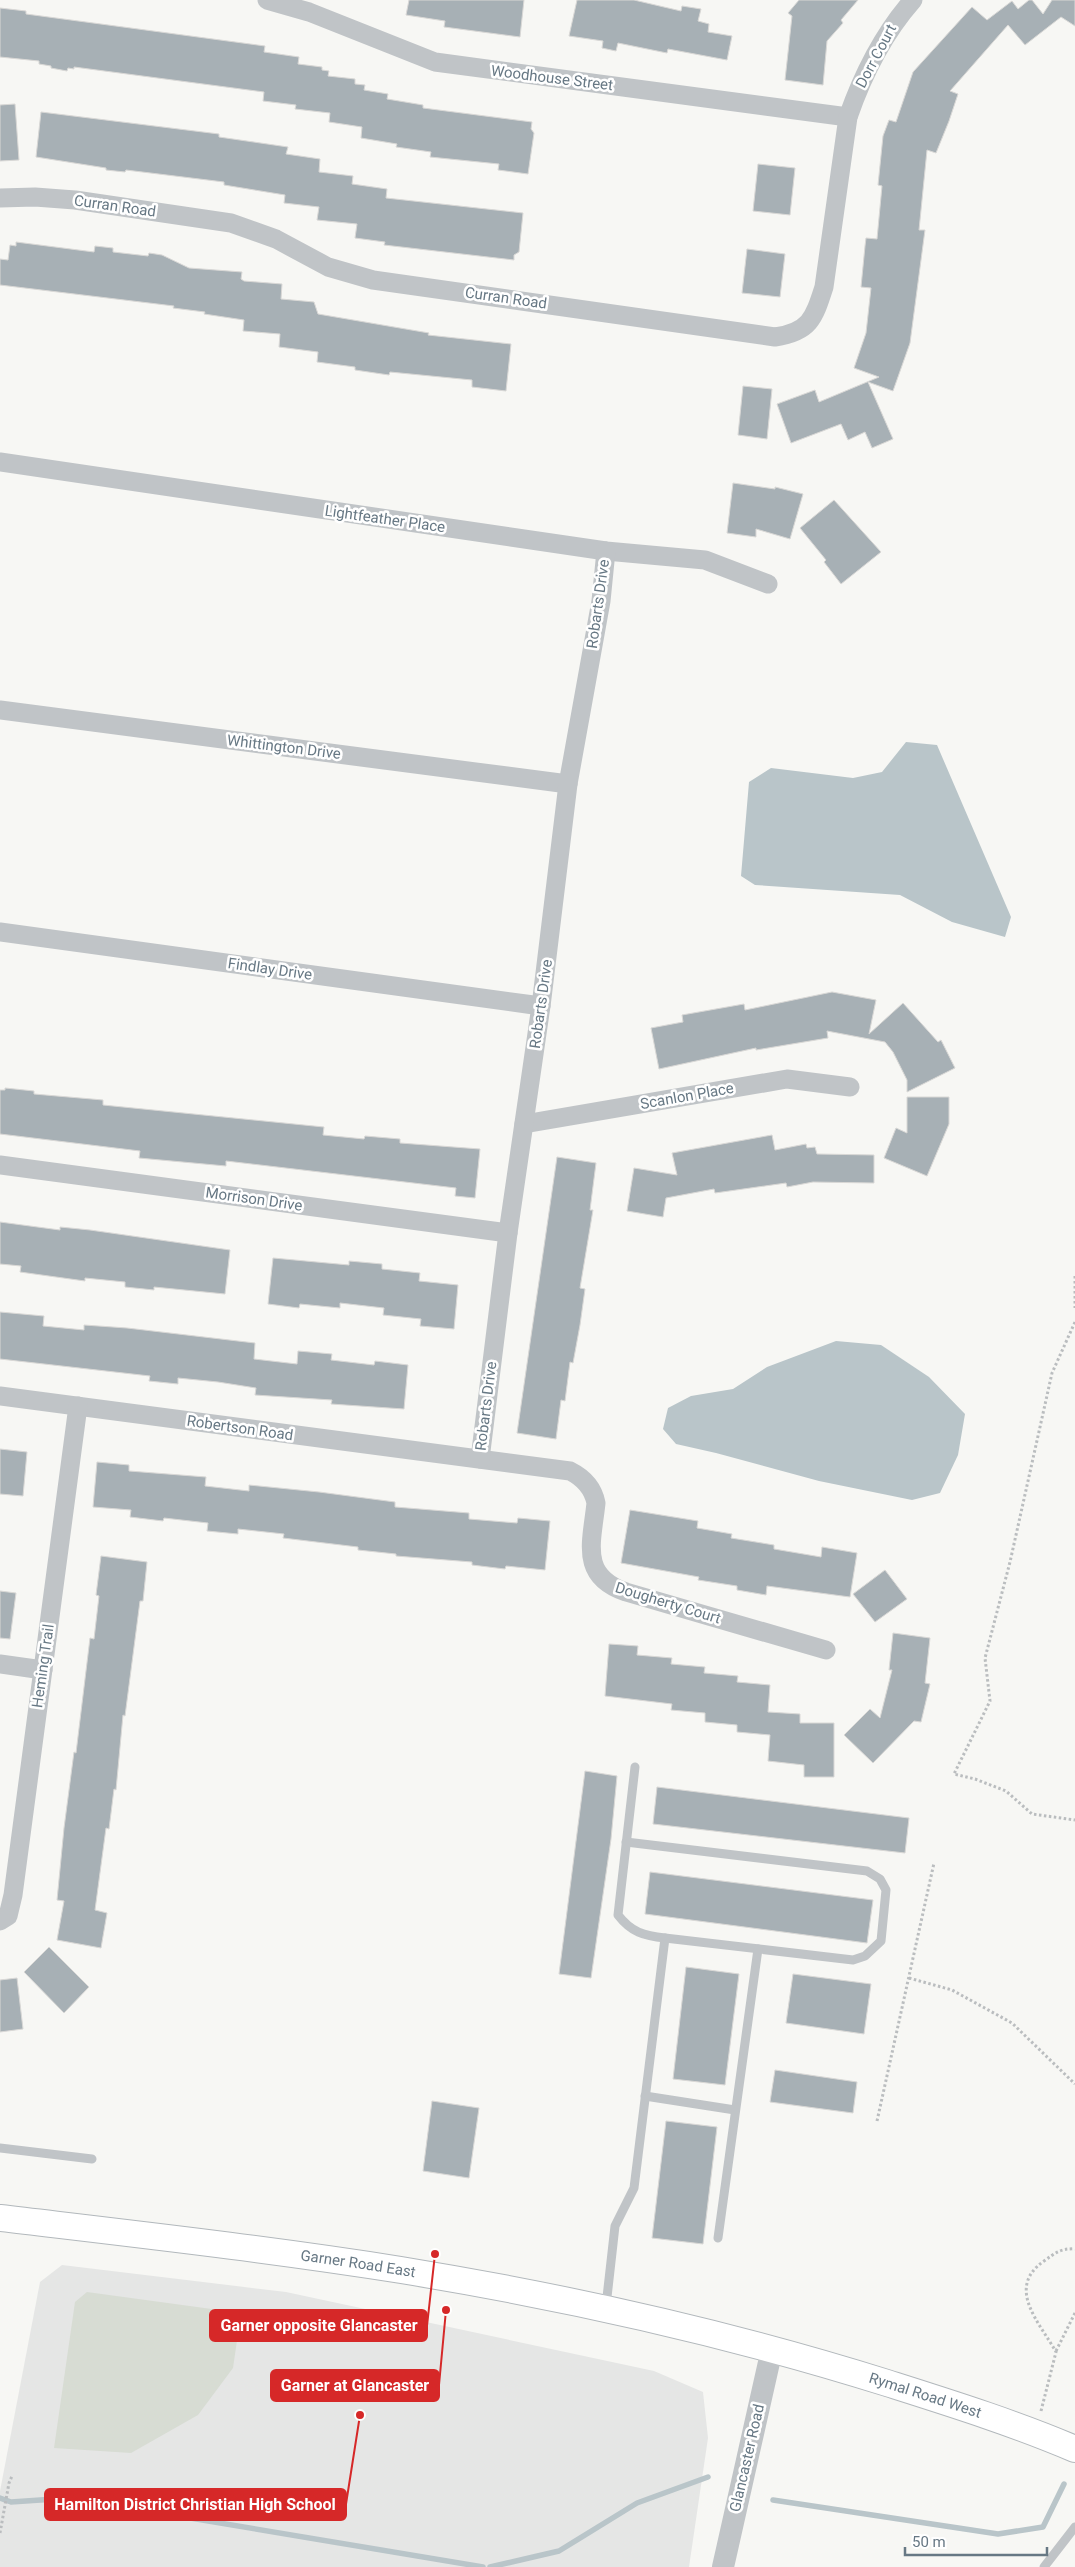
<svg xmlns="http://www.w3.org/2000/svg" width="1075" height="2567" font-family="Roboto,sans-serif">
  <style>
    .built { fill: #e5e6e5 }
    .green { fill: #d7dcd3 }
    .water { fill: #b9c5c9 }
    .lines { fill: none; stroke-linecap: round; stroke-linejoin: round }
    .stream { stroke: #b9c5c9; stroke-width: 5.5 }
    .building { fill: #a7b0b5; stroke: #d9d8d6 }
    .secondary-casing { stroke: #b2b8bc; stroke-width: 28 }
    .path { stroke: #babdbf; stroke-width: 3; stroke-dasharray: 2.5 2.5; stroke-linecap: butt }
    .service { stroke: #c0c4c7; stroke-width: 9 }
    .minor { stroke: #c0c4c7; stroke-width: 19 }
    .tertiary { stroke: #c0c4c7; stroke-width: 22 }
    .secondary { stroke: #fff; stroke-width: 26 }
    .labels { text-anchor: middle; dominant-baseline: central; stroke-width: 5; stroke-linejoin: round; paint-order: stroke }
    .street-label { font-size: 15px; fill: #677884; stroke: #fff }
    .leader { fill: none; stroke: #d62828; stroke-width: 2 }
    .callout-dot { fill: #d62828; stroke: #fff; stroke-width: 2 }
    .callout { fill: #d62828; stroke: #d62828; stroke-width: 2 }
    .callout-label { font-size: 16px; text-anchor: middle; font-weight: bold; fill: #fff }
  </style>
  <rect width="100%" height="100%" fill="#f7f7f4"/>
  <polygon class="built" points="62,2265 286,2292 654,2371 703,2392 708,2438 689,2567 0,2567 0,2491 40,2282"/>
  <polygon class="green" points="87,2292 241,2313 233,2368 198,2415 131,2453 54,2448 75,2302"/>
  <g class="water">
    <polygon points="906,742 937,745 1011,917 1005,937 952,922 900,895 755,885 741,876 749,782 771,768 853,778 882,772"/>
    <polygon points="836,1341 881,1345 929,1377 965,1414 958,1455 940,1493 912,1500 819,1481 716,1453 676,1444 663,1429 668,1408 691,1396 733,1389 767,1367"/>
  </g>
  <g class="lines">
    <g class="stream">
      <polyline points="0,2498 11,2502 70,2498 483,2567"/>
      <polyline points="773,2500 998,2534 1043,2527 1064,2484"/>
      <polyline points="490,2567 559,2551 637,2503 708,2477"/>
    </g>
  </g>
  <g class="building">
    <polygon points="409,0 524,0 520,37 444,27 445,21 406,15"/>
    <polygon points="577,0 634,0 681,11 682,6 701,9 698,21 709,24 708,32 732,36 727,60 668,49 667,53 618,43 616,51 602,48 603,41 569,36"/>
    <polygon points="799,0 858,0 841,20 843,23 827,41 823,85 785,80 792,16 788,13"/>
    <polygon points="1029,0 1032,0 1043,14 1052,0 1075,0 1075,26 1061,17 1025,45 1008,25 950,91 958,94 949,121 936,153 927,150 919,230 925,230 910,343 893,391 868,382 893,439 872,448 865,432 848,440 841,424 791,443 777,404 815,390 819,402 879,377 854,368 866,333 871,288 861,287 865,246 866,238 877,239 882,186 878,185 883,136 889,120 896,122 913,72 972,7 987,20 1012,1 1018,9"/>
    <polygon points="0,8 26,11 26,14 41,16 265,46 264,52 299,57 298,64 322,67 322,70 329,71 328,76 355,79 355,84 365,85 364,90 388,94 387,99 423,105 423,108 532,122 531,129 534,133 528,174 498,170 499,164 430,157 431,152 396,147 397,144 361,138 362,127 329,122 330,113 295,109 296,105 263,101 264,92 74,67 74,69 68,68 67,71 51,68 51,66 39,64 39,61 0,57"/>
    <polygon points="15,104 19,160 0,161 0,105"/>
    <polygon points="41,112 219,134 219,137 288,147 286,154 320,159 319,172 353,176 352,184 387,189 386,198 523,213 519,252 514,255 514,260 384,245 385,242 355,238 357,224 317,220 319,207 284,203 285,195 224,185 224,182 126,170 125,172 106,170 106,168 36,157"/>
    <polygon points="758,164 795,168 790,215 753,211"/>
    <polygon points="16,242 94,252 95,246 113,248 113,252 148,256 149,253 162,255 189,268 242,272 241,279 244,281 282,284 281,299 314,302 318,314 429,333 428,335 511,344 506,391 472,387 472,380 390,372 389,375 355,370 355,367 317,362 318,352 279,347 280,334 243,331 244,320 204,314 205,312 173,308 174,306 0,285 0,259 8,260 10,245 16,246"/>
    <polygon points="747,249 785,254 780,297 742,293"/>
    <polygon points="743,386 772,389 767,439 738,435"/>
    <polygon points="733,483 775,489 775,487 803,494 790,539 756,529 756,537 727,533"/>
    <polygon points="834,500 881,552 841,584 824,562 826,560 800,528"/>
    <polygon points="832,992 876,1000 869,1034 903,1003 938,1042 941,1040 955,1068 907,1092 907,1080 893,1052 885,1042 827,1031 828,1038 756,1050 756,1048 659,1069 651,1028 683,1022 682,1015 744,1004 745,1010"/>
    <polygon points="5,1088 34,1091 34,1094 103,1100 103,1105 324,1127 323,1135 364,1139 365,1136 400,1139 400,1143 480,1149 475,1198 455,1196 456,1188 226,1161 226,1166 139,1158 140,1151 0,1134 0,1090 5,1090"/>
    <polygon points="907,1097 949,1097 949,1124 927,1176 884,1158 896,1128 907,1133"/>
    <polygon points="772,1135 775,1150 806,1144 807,1148 815,1147 817,1154 874,1155 874,1183 813,1182 787,1187 786,1183 715,1193 714,1189 666,1198 663,1217 627,1211 634,1168 677,1175 672,1153"/>
    <polygon points="557,1157 596,1163 590,1210 593,1210 580,1288 585,1289 580,1325 573,1363 570,1362 565,1401 561,1400 556,1439 517,1433"/>
    <polygon points="0,1222 60,1230 60,1227 90,1230 230,1250 225,1294 154,1287 154,1290 125,1287 125,1282 85,1278 85,1281 20,1272 21,1266 0,1264"/>
    <polygon points="273,1258 349,1265 349,1261 382,1264 382,1269 420,1273 419,1281 458,1285 454,1329 420,1326 421,1319 383,1315 384,1308 340,1303 340,1308 300,1304 299,1308 268,1304"/>
    <polygon points="0,1312 44,1316 43,1326 84,1330 84,1325 127,1328 255,1343 254,1359 297,1364 298,1351 332,1354 331,1360 374,1365 375,1361 408,1365 404,1409 331,1404 332,1400 255,1395 256,1388 218,1382 178,1378 178,1384 149,1381 150,1376 0,1359"/>
    <polygon points="0,1449 27,1452 23,1496 0,1494"/>
    <polygon points="97,1462 129,1465 129,1471 206,1477 205,1486 249,1491 249,1485 319,1492 395,1502 395,1507 469,1513 469,1519 517,1523 518,1518 550,1521 545,1570 506,1566 505,1569 472,1565 472,1562 396,1556 396,1554 358,1550 358,1547 283,1538 284,1534 238,1529 238,1534 207,1531 208,1523 164,1518 163,1521 130,1517 131,1510 93,1507"/>
    <polygon points="630,1510 698,1521 697,1528 732,1534 731,1538 774,1545 774,1549 821,1557 822,1547 857,1553 850,1597 767,1586 766,1595 737,1590 737,1586 698,1580 699,1577 621,1563"/>
    <polygon points="101,1556 147,1562 143,1601 140,1601 125,1716 123,1715 116,1790 114,1789 109,1829 106,1828 95,1910 107,1913 101,1948 57,1940 64,1901 57,1900 64,1828 74,1752 76,1753 90,1638 94,1639 99,1596 96,1595"/>
    <polygon points="885,1570 907,1599 875,1622 853,1594"/>
    <polygon points="0,1591 16,1593 10,1639 0,1638"/>
    <polygon points="893,1633 930,1638 925,1683 930,1684 921,1722 914,1721 873,1763 844,1735 870,1709 880,1718 892,1670 889,1670"/>
    <polygon points="609,1644 638,1646 637,1655 672,1658 671,1664 705,1667 704,1673 738,1676 737,1682 770,1685 768,1712 800,1714 800,1723 834,1723 834,1777 804,1777 804,1765 768,1761 770,1735 737,1732 737,1725 705,1722 705,1713 671,1710 672,1704 605,1696"/>
    <polygon points="585,1771 617,1776 611,1839 591,1978 559,1974"/>
    <polygon points="657,1787 909,1818 905,1853 653,1824"/>
    <polygon points="650,1872 873,1900 867,1943 645,1914"/>
    <polygon points="49,1947 89,1987 64,2013 24,1972"/>
    <polygon points="686,1967 739,1974 725,2085 673,2079"/>
    <polygon points="793,1974 871,1984 864,2034 786,2023"/>
    <polygon points="17,1978 23,2029 0,2032 0,1980"/>
    <polygon points="775,2070 857,2082 853,2113 770,2102"/>
    <polygon points="432,2101 479,2108 469,2178 423,2171"/>
    <polygon points="666,2121 717,2127 703,2244 652,2238"/>
  </g>
  <g class="lines">
    <defs>
      <g id="secondary">
        <path id="s1" d="M0,2218C134,2234 268,2249 401,2270C566,2297 728,2333 887,2383C950,2403 1014,2423 1075,2449"/>
      </g>
    </defs>
    <use href="#secondary" class="secondary-casing"/>
    <g class="path">
      <polyline points="1075,1276 1075,1308"/>
      <polyline points="1075,1322 1052,1373 1010,1562 985,1658 990,1701 954,1774 975,1779 1006,1791 1032,1814 1075,1820"/>
      <polyline points="909,1978 952,1990 1012,2023 1075,2084"/>
      <polyline points="877,2121 934,1863"/>
      <polyline points="1056,2351 1075,2313"/>
      <path d="M1041,2411L1056,2352C1040,2323 1005,2288 1044,2261C1055,2253 1061,2248 1075,2249"/>
      <polyline points="0,2533 9,2483 12,2476"/>
    </g>
    <g class="service">
      <polyline points="626,1842 867,1871 880,1879 886,1890 881,1941 865,1956 853,1960 665,1938"/>
      <polyline points="645,2096 735,2110"/>
      <polyline points="0,2148 92,2159"/>
      <polyline points="718,2238 758,1949"/>
      <path d="M606,2306L615,2226L634,2188L665,1938C644,1936 631,1932 618,1915L635,1767"/>
      <polyline points="1044,2567 1075,2527"/>
    </g>
    <g class="minor">
      <polyline points="267,0 309,12 435,62 848,117"/>
      <path d="M0,198L35,197L75,200L231,223L276,239L328,267L373,280L775,337C810,332 814,318 824,287L848,117C863,74 883,34 913,0"/>
      <polyline points="0,462 606,551 705,560 768,584"/>
      <polyline points="0,710 568,784"/>
      <polyline points="0,932 541,1006"/>
      <polyline points="524,1124 787,1079 850,1087"/>
      <polyline points="0,1165 508,1233"/>
      <path d="M0,1396L570,1471C584,1478 593,1488 596,1503C592,1542 579,1576 626,1592L826,1650"/>
      <polyline points="480,1459 508,1233 541,1006 568,784 601,601 606,551"/>
      <polyline points="0,1664 43,1670"/>
      <polyline points="0,1921 8,1916 13,1895 78,1406"/>
    </g>
    <polyline class="tertiary" points="723,2567 772,2349"/>
    <use href="#secondary" class="secondary"/>
  </g>
  <g class="labels">
    <g class="street-label">
      <text transform="translate(876 56) rotate(-62)">Dorr Court</text>
      <text transform="translate(552 78) rotate(7)">Woodhouse Street</text>
      <text transform="translate(115 206) rotate(8)">Curran Road</text>
      <text transform="translate(506 298) rotate(8)">Curran Road</text>
      <text transform="translate(385 519) rotate(8)">Lightfeather Place</text>
      <text transform="translate(598 604) rotate(-82)">Robarts Drive</text>
      <text transform="translate(284 747) rotate(7)">Whittington Drive</text>
      <text transform="translate(270 969) rotate(8)">Findlay Drive</text>
      <text transform="translate(541 1004) rotate(-82)">Robarts Drive</text>
      <text transform="translate(687 1096) rotate(-10)">Scanlon Place</text>
      <text transform="translate(254 1199) rotate(8)">Morrison Drive</text>
      <text transform="translate(486 1406) rotate(-83)">Robarts Drive</text>
      <text transform="translate(240 1428) rotate(8)">Robertson Road</text>
      <text transform="translate(668 1603) rotate(17)">Dougherty Court</text>
      <text transform="translate(43 1666) rotate(-82)">Heming Trail</text>
      <text stroke="none"><textPath href="#s1" startOffset="361">Garner Road East</textPath></text>
      <text stroke="none"><textPath href="#s1" startOffset="944">Rymal Road West</textPath></text>
      <text transform="translate(747 2458) rotate(-77)">Glancaster Road</text>
    </g>
  </g>
  <path class="leader" d="M435 2254L427 2326M446 2310L439 2385M360 2415L346 2504"/>
  <g class="callout-dot">
    <circle cx="435" cy="2254" r="5"/>
    <circle cx="446" cy="2310" r="5"/>
    <circle cx="360" cy="2415" r="5"/>
  </g>
  <g class="callout">
    <rect x="210" y="2310" width="217" height="31" rx="5"/>
    <rect x="271" y="2370" width="168" height="31" rx="5"/>
    <rect x="45" y="2489" width="301" height="31" rx="5"/>
  </g>
  <g class="callout-label">
    <text x="319" y="2331">Garner opposite Glancaster</text>
    <text x="355" y="2391">Garner at Glancaster</text>
    <text x="195" y="2510">Hamilton District Christian High School</text>
  </g>
  <path d="M905 2547v8h142v-8" fill="none" stroke="#677884" stroke-width="2.5"/>
  <text x="912" y="2547" font-size="15" fill="#677884" stroke="#ffffff" stroke-width="4" paint-order="stroke">50 m</text>
</svg>
